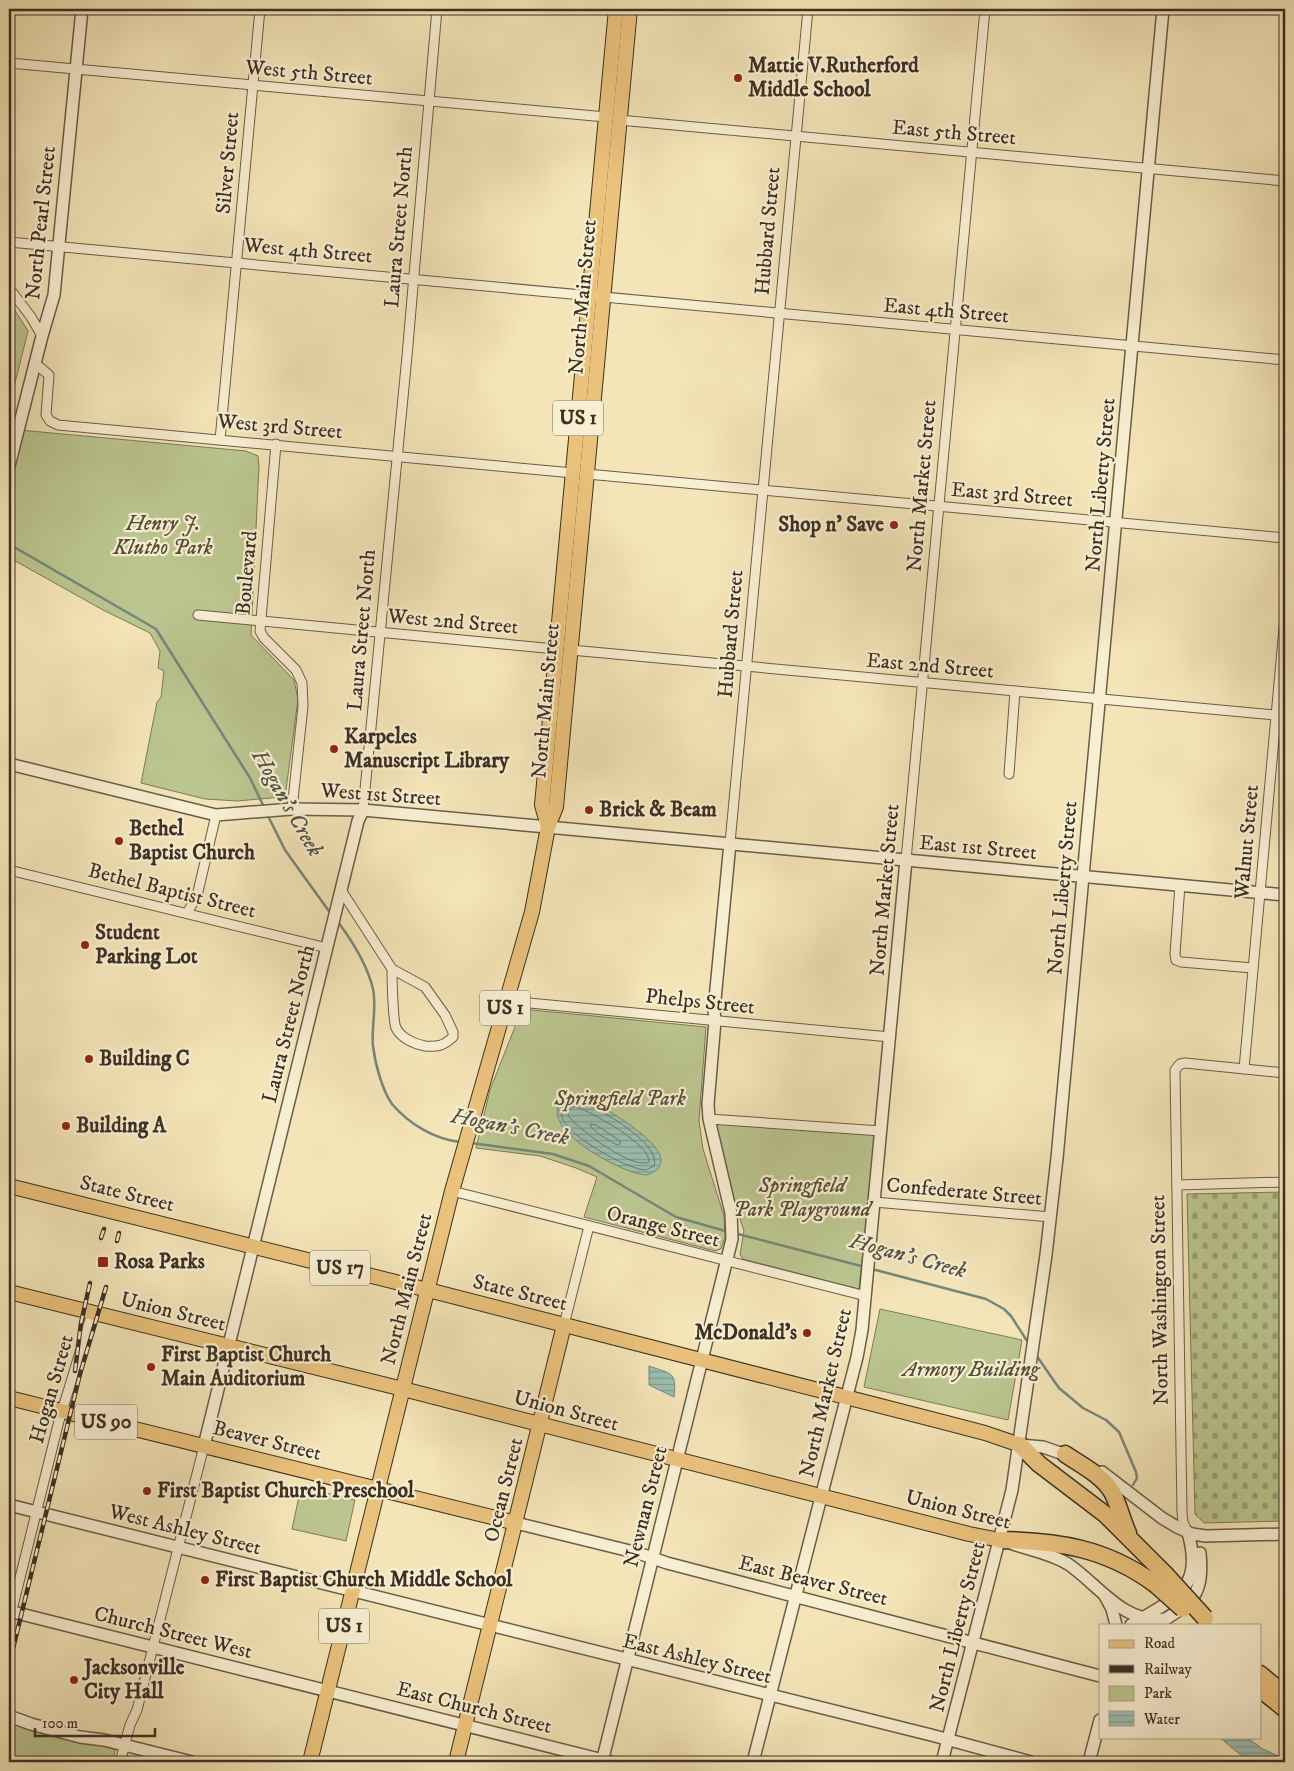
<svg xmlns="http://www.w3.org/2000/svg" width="1294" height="1771" font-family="'IM FELL DW Pica',serif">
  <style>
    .cemetery { fill: url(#cemetery-stones); stroke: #7c7a5a }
    .park { fill: #bbc58f; stroke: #7c7a5a }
    .water { fill: url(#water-rules); stroke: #768679 }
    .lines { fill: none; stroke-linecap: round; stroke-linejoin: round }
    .shore { stroke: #6c786a; stroke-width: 1 }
    .stream { stroke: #768679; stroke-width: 2.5 }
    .minor-casing { stroke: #6a5d49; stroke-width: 11 }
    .tertiary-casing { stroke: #6a5d49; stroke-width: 14 }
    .primary-casing { stroke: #3c3024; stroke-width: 16 }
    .motorway-casing { stroke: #3c3024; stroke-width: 19 }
    .minor { stroke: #f8eed1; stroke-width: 9 }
    .tertiary { stroke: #f8eed1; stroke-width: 11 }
    .primary { stroke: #eac27c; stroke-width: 14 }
    .motorway { stroke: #eac27c; stroke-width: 16 }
    .rail-casing { stroke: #3c3024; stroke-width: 4.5 }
    .rail { stroke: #f8eed1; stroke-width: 2.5; stroke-dasharray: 8; stroke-linecap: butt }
    .motorway-bridge-casing { stroke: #3c3024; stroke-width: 19; stroke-linecap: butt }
    .motorway-bridge { stroke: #eac27c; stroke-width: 16 }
    .poi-dot { fill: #8f2418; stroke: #f8eed1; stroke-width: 2 }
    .labels { text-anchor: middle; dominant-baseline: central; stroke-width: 4.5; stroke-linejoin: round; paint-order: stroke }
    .shield { fill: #f8eed1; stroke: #746958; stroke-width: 1 }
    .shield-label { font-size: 20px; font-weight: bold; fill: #3c3024 }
    .poi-label { font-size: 21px; font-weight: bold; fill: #3c3024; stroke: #f8eed1; text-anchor: start }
    .street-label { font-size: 21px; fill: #3c3024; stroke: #f8eed1 }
    .park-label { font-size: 21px; font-style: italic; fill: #554e39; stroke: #f8eed1 }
    .water-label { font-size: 22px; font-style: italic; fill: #545447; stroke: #f8eed1 }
  </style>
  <defs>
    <pattern id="cemetery-stones" width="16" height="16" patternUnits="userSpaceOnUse" patternTransform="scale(1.25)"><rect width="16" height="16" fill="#bbc58f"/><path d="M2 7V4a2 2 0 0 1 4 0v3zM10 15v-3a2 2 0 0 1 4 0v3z" fill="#99a075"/></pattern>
    <pattern id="water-rules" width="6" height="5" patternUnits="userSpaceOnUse" patternTransform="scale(1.25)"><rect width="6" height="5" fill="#9cbfb1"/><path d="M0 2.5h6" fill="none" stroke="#809c90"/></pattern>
  </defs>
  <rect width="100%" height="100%" fill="#f4e5b8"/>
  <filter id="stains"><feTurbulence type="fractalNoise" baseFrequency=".004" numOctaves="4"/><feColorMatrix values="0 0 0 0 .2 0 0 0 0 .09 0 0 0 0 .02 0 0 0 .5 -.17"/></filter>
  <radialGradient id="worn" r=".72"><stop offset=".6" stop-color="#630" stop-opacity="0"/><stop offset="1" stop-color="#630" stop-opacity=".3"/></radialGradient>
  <polygon class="cemetery" points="1285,1192 1285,1521 1204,1523 1195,1514 1187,1194"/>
  <g class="park">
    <polygon points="9,301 28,331 9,407"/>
    <polygon points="9,429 246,451 258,456 259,466 251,635 294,680 298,699 286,790 282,797 237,801 205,799 141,783 157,702 161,697 164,671 158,668 160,651 150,633 103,610 10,558 9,560"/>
    <polygon points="522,1009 706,1027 699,1121 703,1149 724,1216 725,1237 721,1249 715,1251 584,1217 597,1177 576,1168 540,1156 476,1148 490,1090"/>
    <polygon points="717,1124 875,1135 859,1289 743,1259 740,1255 744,1231 737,1210 717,1132"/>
    <polygon points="880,1309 1022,1340 1008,1420 864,1387"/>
    <polygon points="301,1487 355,1500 346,1541 292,1529"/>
    <polygon points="9,1721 26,1729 112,1748 115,1750 113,1762 9,1762"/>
  </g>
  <g class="water">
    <path d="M579,1095C595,1102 698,1157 647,1175C625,1175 544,1132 559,1105C563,1097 570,1096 579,1095Z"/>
    <path d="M649,1366C671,1374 677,1371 674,1397L649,1385Z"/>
    <polygon points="1219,1737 1246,1737 1263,1749 1285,1759 1285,1762 1249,1762"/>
  </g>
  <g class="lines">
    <g class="shore">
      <path d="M578,1100C596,1107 662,1143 654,1166L646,1170C628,1170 566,1135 562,1117C561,1111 564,1106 567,1103Z"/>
      <path d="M577,1107C593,1113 650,1144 649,1162C632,1170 582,1131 570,1118L568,1115L569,1110L573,1107Z"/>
      <polygon points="591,1124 596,1125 620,1141 620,1144 617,1145 600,1135 591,1127"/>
    </g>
    <g class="stream">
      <polyline points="9,533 14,547 156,629 250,778 265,809"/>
      <polyline points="267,814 285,850 331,914"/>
      <path d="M338,922C353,942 367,964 373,989C377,1008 371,1028 373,1046C375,1063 382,1090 392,1104C409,1124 434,1139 460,1142"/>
      <polyline points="471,1143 553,1154 589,1166 676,1217 729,1232"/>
      <polyline points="734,1233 865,1267"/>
      <polyline points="872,1269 986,1299 1004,1309 1011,1316 1029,1344"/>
      <polyline points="1036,1355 1059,1388 1083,1408 1106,1420 1119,1432 1136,1472 1137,1478 1133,1485"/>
    </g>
    <defs>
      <g id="minor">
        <polyline points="9,63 606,117"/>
        <polyline points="619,120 1285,181"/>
        <polyline points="9,242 1285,360"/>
        <polyline points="9,288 31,317 42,336"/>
        <polyline points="36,364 49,375 46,415 50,421 58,425 573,473"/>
        <polyline points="220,440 260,9"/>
        <polyline points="276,444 260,631 264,638 296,670 302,683 303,706 292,809"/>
        <polyline points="587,474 1285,538"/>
        <polyline points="198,615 556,649"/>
        <polyline points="571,650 1285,716"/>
        <polyline points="1009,774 1015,691"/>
        <polyline points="363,810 407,356 437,9"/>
        <polyline points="730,843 808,9"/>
        <polyline points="906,860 985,9"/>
        <polyline points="9,870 327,948"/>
        <polyline points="1180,885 1175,954 1176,960 1181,962 1253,968"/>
        <path d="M341,890L392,969L425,987L445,1015L453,1032V1037C443,1046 438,1047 425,1046C414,1044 401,1038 396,1028C393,1021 392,980 392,969"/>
        <polyline points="187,913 197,896 216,815"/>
        <polyline points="507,1001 890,1037"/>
        <polyline points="1244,1069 1285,617"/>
        <polyline points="709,1119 881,1131"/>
        <polyline points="1177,1185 1285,1182"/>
        <polyline points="452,1191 866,1296"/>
        <polyline points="874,1202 1051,1217"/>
        <polyline points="564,1325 589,1226"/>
        <polyline points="1188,1533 1183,1522 1182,1512 1175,1070 1180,1064 1185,1063 1285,1073"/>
        <polyline points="9,1622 59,1421 92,1313"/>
        <polyline points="120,1762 130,1725 137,1710 204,1446"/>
      </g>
      <g id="tertiary">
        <polyline points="9,466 42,336 54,295 82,9"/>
        <polyline points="9,764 216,815 292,809 363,810 1285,895"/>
        <polyline points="1020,1445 1043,1447 1072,1457"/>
        <polyline points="204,1446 358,821 363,810"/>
        <polyline points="1102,1472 1162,1518 1177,1527 1192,1534 1206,1536 1285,1534"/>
        <polyline points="9,1505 931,1735 1031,1762"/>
        <polyline points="516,1523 638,1553 667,1563 1100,1676"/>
        <path d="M1013,1544C1031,1550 1052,1554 1068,1564C1098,1584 1124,1625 1165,1619"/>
        <polyline points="1105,1596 1112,1609 1116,1625"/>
        <polyline points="9,1611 611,1762"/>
        <path d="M1159,1623C1192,1603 1204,1596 1200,1553"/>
        <path d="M1131,1625C1172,1599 1205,1591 1188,1533"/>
        <polyline points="9,1716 31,1724 80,1737 104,1740 192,1762"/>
        <polyline points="602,1762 732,1239 731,1213 709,1119 708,1104 715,1021 714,1010 730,843"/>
        <polyline points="753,1762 857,1357 862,1330 906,860"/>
        <polyline points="942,1762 1012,1490 1046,1255 1057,1158 1163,9"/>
        <polyline points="1089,1762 1100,1720"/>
      </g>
      <g id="primary">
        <polyline points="548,827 542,805 616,9"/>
        <polyline points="9,1186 428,1290 943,1422 985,1433 1020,1445"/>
        <polyline points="9,1292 403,1389 969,1534 1000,1540"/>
        <polyline points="9,1398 516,1523"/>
        <polyline points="310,1762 452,1191 532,912 548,827 556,807 630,9"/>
        <polyline points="456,1762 564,1325"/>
      </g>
      <g id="motorway">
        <polyline points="1020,1445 1039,1464 1106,1515 1165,1574"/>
        <path d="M1065,1454C1081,1465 1102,1475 1112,1492C1119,1505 1122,1520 1128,1533"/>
        <path d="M1000,1540C1058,1541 1106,1548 1155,1584"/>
        <polyline points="1260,1674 1285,1695"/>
        <polyline points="1264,1692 1285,1709"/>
      </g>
    </defs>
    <use href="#minor" class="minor-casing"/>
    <use href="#tertiary" class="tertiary-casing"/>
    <use href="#primary" class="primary-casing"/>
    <use href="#motorway" class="motorway-casing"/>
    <use href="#minor" class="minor"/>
    <use href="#tertiary" class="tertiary"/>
    <use href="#primary" class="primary"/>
    <use href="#motorway" class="motorway"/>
    <defs>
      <g id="rail">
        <polyline points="101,1238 104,1229"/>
        <polyline points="117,1241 119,1233"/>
        <polyline points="75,1371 81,1323 90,1283"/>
        <polyline points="9,1665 80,1374 106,1287"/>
      </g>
    </defs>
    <use href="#rail" class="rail-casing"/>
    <use href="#rail" class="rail"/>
    <defs>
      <g id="motorway-bridge">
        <polyline points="1165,1574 1205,1618"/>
        <polyline points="1155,1584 1183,1609"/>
      </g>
    </defs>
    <use href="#motorway-bridge" class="motorway-bridge-casing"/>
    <use href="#motorway-bridge" class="motorway-bridge"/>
  </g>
  <g class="poi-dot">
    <circle cx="738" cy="78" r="5"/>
    <circle cx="894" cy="525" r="5"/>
    <circle cx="334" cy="749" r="5"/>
    <circle cx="589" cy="810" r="5"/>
    <circle cx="119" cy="841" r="5"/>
    <circle cx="85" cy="945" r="5"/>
    <circle cx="89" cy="1059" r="5"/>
    <circle cx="66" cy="1126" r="5"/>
    <rect x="97" y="1256" width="12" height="12" rx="2.5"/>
    <circle cx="807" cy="1333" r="5"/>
    <circle cx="151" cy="1367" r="5"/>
    <circle cx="147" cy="1491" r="5"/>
    <circle cx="205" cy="1580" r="5"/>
    <circle cx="74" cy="1680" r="5"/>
  </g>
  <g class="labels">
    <g class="shield">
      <rect x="553" y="400.5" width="50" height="35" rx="4"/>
      <rect x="480" y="990.5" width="50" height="35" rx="4"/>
      <rect x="310" y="1250.5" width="60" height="35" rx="4"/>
      <rect x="75" y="1404.5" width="62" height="35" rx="4"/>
      <rect x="319" y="1608.5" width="50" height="35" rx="4"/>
    </g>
    <g class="shield-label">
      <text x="578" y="418">US 1</text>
      <text x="505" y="1008">US 1</text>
      <text x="340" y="1268">US 17</text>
      <text x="106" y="1422">US 90</text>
      <text x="344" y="1626">US 1</text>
    </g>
    <g class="poi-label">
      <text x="748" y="66">Mattie V.Rutherford<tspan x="748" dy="24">Middle School</tspan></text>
      <text x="884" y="525" text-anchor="end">Shop n' Save</text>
      <text x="344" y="737">Karpeles<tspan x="344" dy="24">Manuscript Library</tspan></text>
      <text x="599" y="810">Brick &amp; Beam</text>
      <text x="129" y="829">Bethel<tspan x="129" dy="24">Baptist Church</tspan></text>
      <text x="95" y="933">Student<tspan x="95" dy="24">Parking Lot</tspan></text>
      <text x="99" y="1059">Building C</text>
      <text x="76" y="1126">Building A</text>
      <text x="114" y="1262">Rosa Parks</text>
      <text x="797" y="1333" text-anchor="end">McDonald's</text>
      <text x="161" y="1355">First Baptist Church<tspan x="161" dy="24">Main Auditorium</tspan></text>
      <text x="157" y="1491">First Baptist Church Preschool</text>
      <text x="215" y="1580">First Baptist Church Middle School</text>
      <text x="84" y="1668">Jacksonville<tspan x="84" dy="24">City Hall</tspan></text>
    </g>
    <g class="street-label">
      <text transform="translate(309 73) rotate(5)">West 5th Street</text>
      <text transform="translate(954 133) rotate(5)">East 5th Street</text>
      <text transform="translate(228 163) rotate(-85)">Silver Street</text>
      <text transform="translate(41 223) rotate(-84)">North Pearl Street</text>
      <text transform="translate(399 227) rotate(-85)">Laura Street North</text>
      <text transform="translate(768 231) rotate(-85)">Hubbard Street</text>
      <text transform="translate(308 251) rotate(5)">West 4th Street</text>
      <text transform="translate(583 297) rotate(-85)">North Main Street</text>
      <text transform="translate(946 311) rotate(5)">East 4th Street</text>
      <text transform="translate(280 427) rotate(5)">West 3rd Street</text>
      <text transform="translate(1101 485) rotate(-85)">North Liberty Street</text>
      <text transform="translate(922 486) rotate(-85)">North Market Street</text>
      <text transform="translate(1012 495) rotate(5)">East 3rd Street</text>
      <text transform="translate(247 573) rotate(-85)">Boulevard</text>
      <text transform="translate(453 622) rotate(5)">West 2nd Street</text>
      <text transform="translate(362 630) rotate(-85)">Laura Street North</text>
      <text transform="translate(731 634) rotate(-85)">Hubbard Street</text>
      <text transform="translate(930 666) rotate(5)">East 2nd Street</text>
      <text transform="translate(546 701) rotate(-85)">North Main Street</text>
      <text transform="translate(381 795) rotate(4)">West 1st Street</text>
      <text transform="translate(1247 842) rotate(-85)">Walnut Street</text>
      <text transform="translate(978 848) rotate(5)">East 1st Street</text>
      <text transform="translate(1063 888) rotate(-85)">North Liberty Street</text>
      <text transform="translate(885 890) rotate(-85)">North Market Street</text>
      <text transform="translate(172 891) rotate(14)">Bethel Baptist Street</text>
      <text transform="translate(700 1002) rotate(6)">Phelps Street</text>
      <text transform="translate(289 1024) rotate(-76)">Laura Street North</text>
      <text transform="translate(964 1192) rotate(5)">Confederate Street</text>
      <text transform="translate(127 1194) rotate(14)">State Street</text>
      <text transform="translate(663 1227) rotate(14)">Orange Street</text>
      <text transform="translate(407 1289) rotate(-76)">North Main Street</text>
      <text transform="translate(520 1293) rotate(14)">State Street</text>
      <text transform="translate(1160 1300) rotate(-91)">North Washington Street</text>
      <text transform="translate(173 1312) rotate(14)">Union Street</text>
      <text transform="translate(52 1389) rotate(-74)">Hogan Street</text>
      <text transform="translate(826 1393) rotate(-77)">North Market Street</text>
      <text transform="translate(566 1411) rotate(15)">Union Street</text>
      <text transform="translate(267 1441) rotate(14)">Beaver Street</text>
      <text transform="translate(504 1490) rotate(-76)">Ocean Street</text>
      <text transform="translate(646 1507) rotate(-76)">Newnan Street</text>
      <text transform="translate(958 1510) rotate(14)">Union Street</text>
      <text transform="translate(185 1530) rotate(14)">West Ashley Street</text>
      <text transform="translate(813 1581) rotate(14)">East Beaver Street</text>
      <text transform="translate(958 1627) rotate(-76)">North Liberty Street</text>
      <text transform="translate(173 1633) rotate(14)">Church Street West</text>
      <text transform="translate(697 1659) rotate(14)">East Ashley Street</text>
      <text transform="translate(474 1708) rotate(14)">East Church Street</text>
    </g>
    <g class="park-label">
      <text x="163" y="524">Henry J.<tspan x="163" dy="24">Klutho Park</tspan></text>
      <text x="620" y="1099">Springfield Park</text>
      <text x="802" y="1186">Springfield<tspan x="802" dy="24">Park Playground</tspan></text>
      <text x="971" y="1370">Armory Building</text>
    </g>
    <g class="water-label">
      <text transform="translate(287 803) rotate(60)">Hogan's Creek</text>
      <text transform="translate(510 1127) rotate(11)">Hogan's Creek</text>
      <text transform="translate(908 1256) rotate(15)">Hogan's Creek</text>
    </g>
  </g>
  <rect width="1294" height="1771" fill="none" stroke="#f4e5b8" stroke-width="30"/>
  <rect x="10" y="10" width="1274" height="1751" fill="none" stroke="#3c3024" stroke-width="2.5"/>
  <rect x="15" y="15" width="1264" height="1741" fill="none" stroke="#3c3024"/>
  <rect x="1099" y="1624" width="162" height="115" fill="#f8eed1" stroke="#ada28c"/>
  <rect x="1109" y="1640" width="25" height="8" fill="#eac27c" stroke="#ada28c"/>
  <text x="1144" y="1648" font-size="15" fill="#3c3024">Road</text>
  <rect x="1109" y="1665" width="25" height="8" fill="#3c3024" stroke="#ada28c"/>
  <text x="1144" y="1674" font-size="15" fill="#3c3024">Railway</text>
  <rect x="1109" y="1686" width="25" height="15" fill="#bbc58f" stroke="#ada28c"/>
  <text x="1144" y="1698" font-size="15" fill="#3c3024">Park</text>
  <rect x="1109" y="1711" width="25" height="15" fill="url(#water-rules)" stroke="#ada28c"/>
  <text x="1144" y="1724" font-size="15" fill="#3c3024">Water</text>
  <path d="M35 1728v8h120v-8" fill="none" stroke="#3c3024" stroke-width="2.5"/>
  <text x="42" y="1728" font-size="15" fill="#3c3024" stroke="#f8eed1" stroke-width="4" paint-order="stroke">100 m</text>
  <rect width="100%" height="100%" filter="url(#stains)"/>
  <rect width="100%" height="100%" fill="url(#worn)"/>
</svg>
